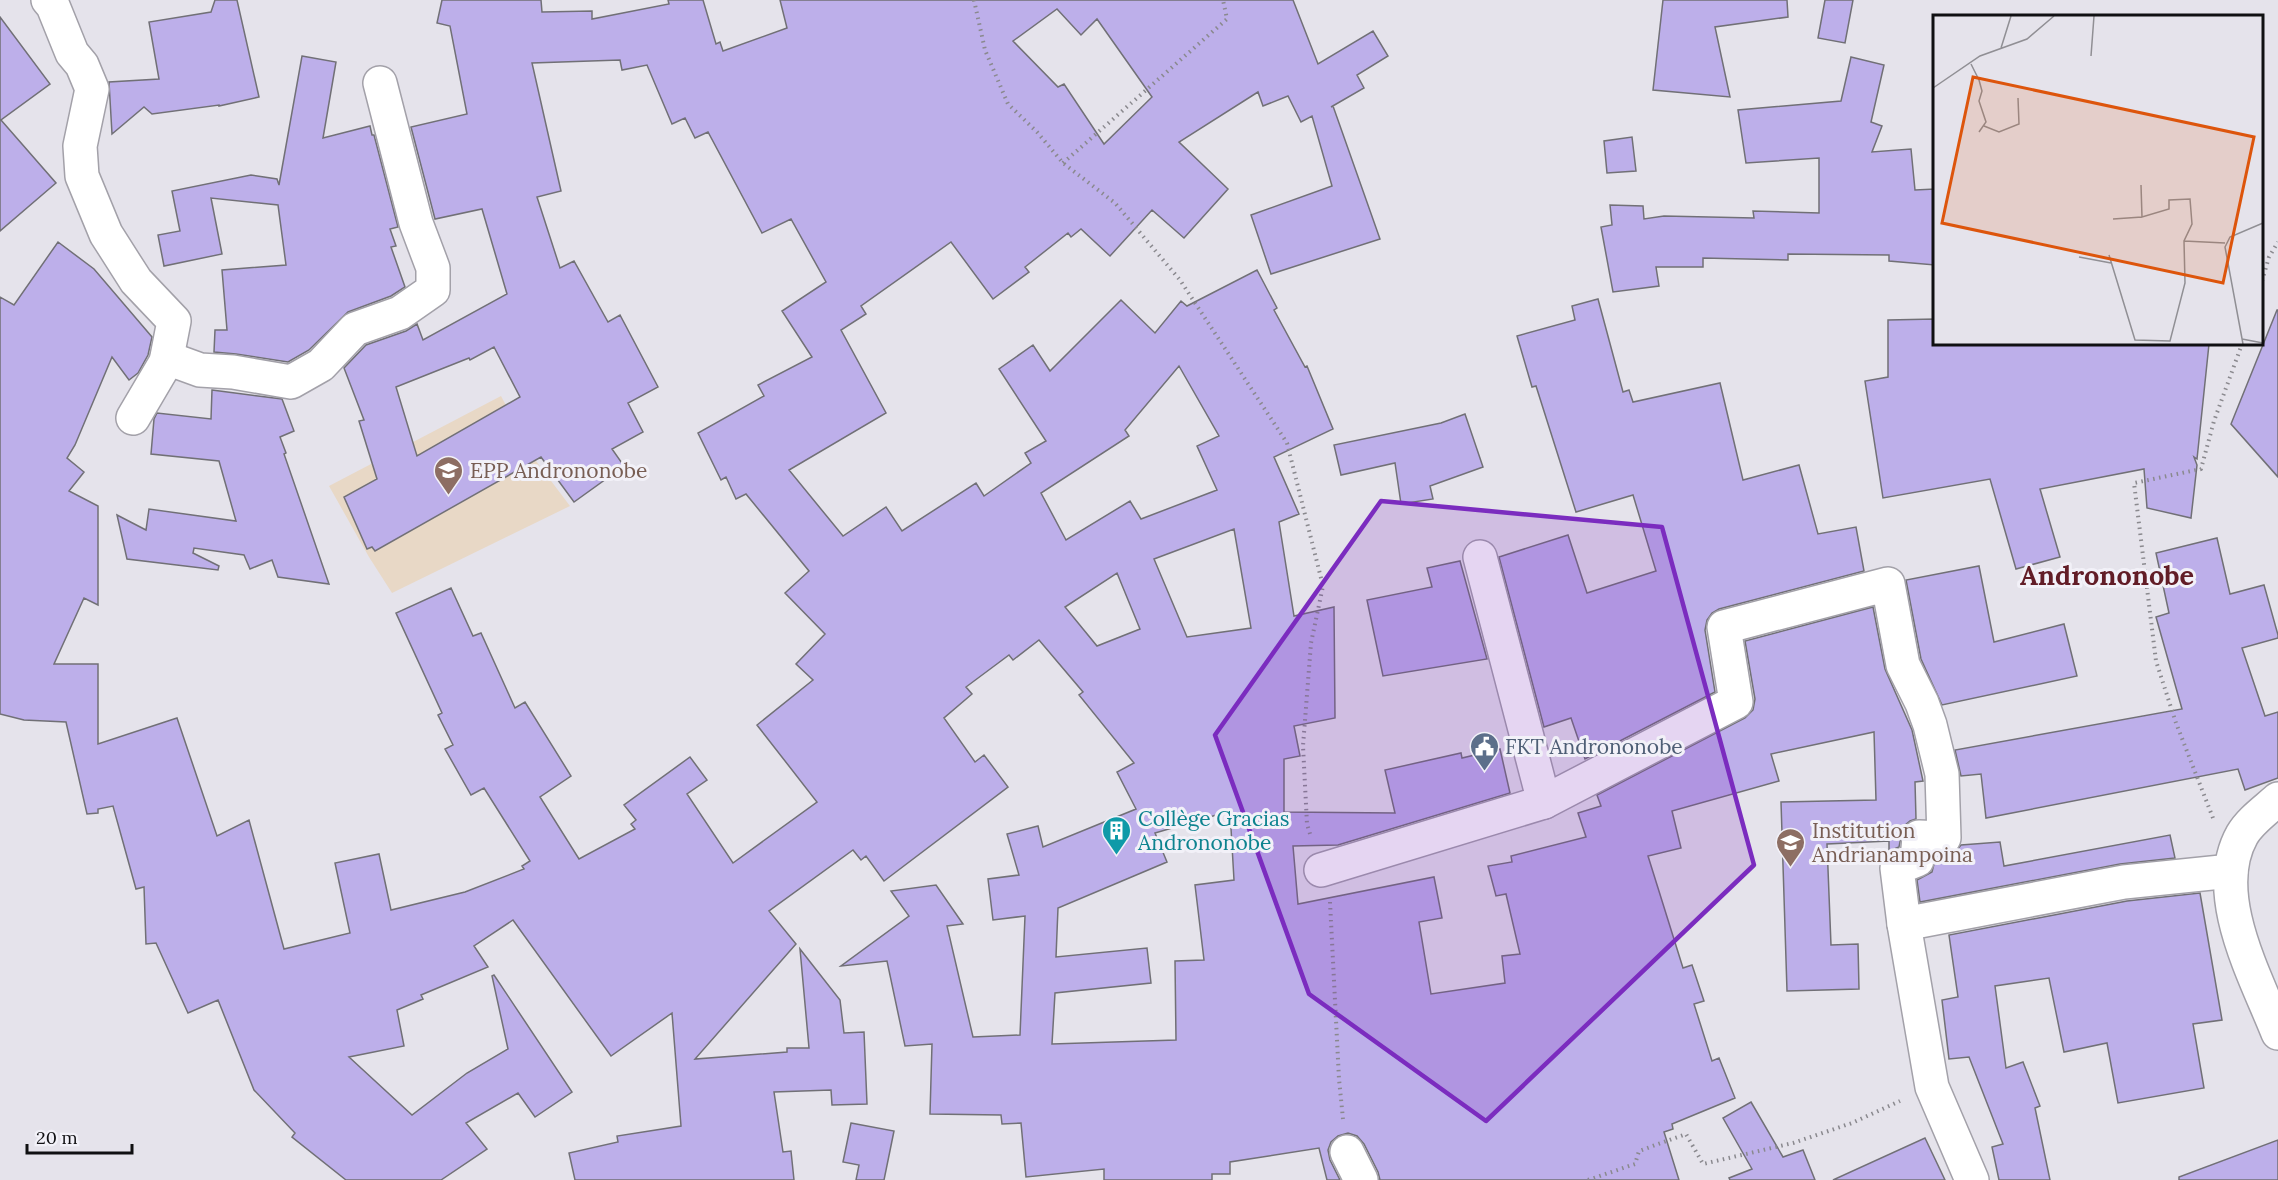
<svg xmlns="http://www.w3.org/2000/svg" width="2278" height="1180" font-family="Lora,serif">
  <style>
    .education { fill: #e8d8c6 }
    .building { fill: #bdafea; stroke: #717076; stroke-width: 1.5; fill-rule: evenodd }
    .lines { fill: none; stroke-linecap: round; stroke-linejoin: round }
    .street-casing { stroke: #a3a1a9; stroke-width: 36 }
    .secondary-casing { stroke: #a3a1a9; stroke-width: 36 }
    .path { stroke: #8a898e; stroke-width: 4; stroke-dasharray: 1.5 4.5; stroke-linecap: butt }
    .street { stroke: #fff; stroke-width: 33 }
    .secondary { stroke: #fff; stroke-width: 33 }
    .marked { fill: #7b2cbf; fill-opacity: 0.2; stroke: #7b2cbf; stroke-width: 4.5; stroke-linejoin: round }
    .labels { text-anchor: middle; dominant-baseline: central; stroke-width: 6; stroke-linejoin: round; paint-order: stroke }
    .education-label { font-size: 21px; fill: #785e54; stroke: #f2f1f8; text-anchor: start }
    .service-label { font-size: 21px; fill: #4e5e75; stroke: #f2f1f8; text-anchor: start }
    .culture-label { font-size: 21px; fill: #0d838f; stroke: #f2f1f8; text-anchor: start }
    .district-label { font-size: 27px; font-weight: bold; fill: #621d27; stroke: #f2f1f8 }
    .inset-road { fill: none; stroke: #908f94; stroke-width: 1.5 }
    .view { fill: #dd550c; fill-opacity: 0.15; stroke: #dd550c; stroke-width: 3 }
    .inset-edge { fill: none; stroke: #101012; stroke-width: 3 }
  </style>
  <rect width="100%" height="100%" fill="#e5e3eb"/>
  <polygon class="education" points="501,396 536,461 570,506 392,593 369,557 329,486"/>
  <g class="building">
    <polygon points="215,0 237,0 259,97 219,106 219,105 152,114 144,107 112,134 109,82 159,79 149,22 211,12"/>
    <path d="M442,0H541L542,12L592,11V19L669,4L668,0H703L716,44L720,42L723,51L787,28L780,0H1293L1318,64L1373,31L1388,56L1357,75L1364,88L1331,107L1333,106L1380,239L1271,274L1251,215L1332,186L1312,116L1301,122L1288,96L1263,106L1258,92L1179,142L1228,189L1184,238L1152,210L1110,256L1081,229L1071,237L1068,233L1025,267L1029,272L993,299L951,242L861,306L866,314L841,330L886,413L789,470L843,536L886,507L902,531L976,483L984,496L1031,463L1025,453L1046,441L999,369L1033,345L1050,371L1121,300L1155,333L1181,301L1187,306L1257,270L1277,308L1274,310L1305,367L1307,366L1333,429L1274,457L1299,514L1279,522L1294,616L1334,607L1335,718L1294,726L1300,756L1284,759V812L1395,813L1385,770L1461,753L1462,758L1500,749L1510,793L1338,845L1293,846L1298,904L1434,877L1442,918L1419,922L1431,994L1505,983L1502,956L1520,954L1506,894L1496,896L1488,866L1512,862L1511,856L1586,837L1578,813L1601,806L1597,795L1745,718L1753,710L1755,699L1745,641L1873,607L1885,669L1912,730L1923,781L1915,782L1916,819L1910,821L1903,827L1899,847L1889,851V841L1827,844L1831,945L1858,944L1859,989L1787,991L1781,802L1876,800L1874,732L1771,754L1779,781L1672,811L1681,848L1648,856L1683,968L1692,965L1704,1001L1694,1004L1712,1061L1719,1058L1735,1098L1672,1124L1673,1129L1664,1132L1679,1180H1380L1378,1172L1364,1144L1357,1136L1348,1133L1338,1136L1331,1142L1328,1150L1330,1160L1340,1180H1327L1319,1148L1230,1162V1174H1212V1180H1104V1169L1026,1177L1021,1123L1002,1124L1001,1115L930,1114L932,1044L905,1046L887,961L841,966L909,916L891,891L936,885L963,924L947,926L973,1037L1020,1035L1025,916L993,920L988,879L1019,875L1007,834L1038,826L1043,847L1136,809L1117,772L1134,763L1079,695L1083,692L1039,640L1013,660L1009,655L966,687L972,694L944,718L975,762L984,755L1008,787L884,881L866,856L861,860L853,850L769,911L796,944L695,1059L787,1052V1048H809L800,949L840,1000L844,1033L864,1032L867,1104L832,1105L831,1090L774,1092L783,1152L791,1151L794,1180H575L569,1153L618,1142L617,1136L681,1126L672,1013L611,1056L513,920L474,946L488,967L421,995L423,999L397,1010L404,1046L349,1057L412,1115L467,1073L508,1049L492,976L494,975L572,1092L535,1117L518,1093L466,1123L487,1149L441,1180H346L292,1137L295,1133L254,1090L218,1000L188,1013L156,943L146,944L144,887L136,889L113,806L98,809V813L87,814L66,722L24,720L0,714V297L14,305L58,242L94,269L152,337L148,355L138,373L129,380L112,357L75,445L67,458L84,472L69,491L98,506V605L84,598L54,664H98V744L177,718L217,836L249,820L284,949L350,933L335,863L379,854L391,910L465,892L524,869L522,866L530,861L484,788L471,795L445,749L453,745L438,715L442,713L396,613L451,588L473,636L481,633L515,708L525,702L571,776L540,797L579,859L635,829L631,824L636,820L624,805L690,757L707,780L687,794L733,863L817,802L757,725L813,680L796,664L825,634L785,593L809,571L746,494L736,499L726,477L721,480L698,433L764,396L758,385L812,357L782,311L826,282L791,219L762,233L708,132L695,138L685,118L672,124L647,65L622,70L620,60L532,63L561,191L537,197L560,268L574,261L608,322L620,315L658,387L628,403L643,432L612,449L624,466L574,502L541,457L375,551L372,547L367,549L344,497L377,479L359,421L364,420L344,368L366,345L406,331L417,324L423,340L507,294L482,209L435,219L411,127L467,114L450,26L437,23ZM1057,9L1081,35L1097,19L1152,97L1104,144L1064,84L1058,87L1013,41ZM494,347L520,397L417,456L396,387L469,358L470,360ZM1179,366L1219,436L1197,446L1217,490L1141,519L1130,501L1066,540L1041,493L1129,436L1125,430ZM1234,529L1251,628L1187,637L1154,559ZM1117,573L1140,629L1097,646L1065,607ZM1230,811L1234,880L1195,885L1204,960L1175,961L1176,1040L1052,1044L1055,993L1151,983L1147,948L1056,957L1058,908L1167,862L1155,833Z"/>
    <polygon points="1663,0 1787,0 1788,17 1715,27 1730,97 1653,90"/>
    <polygon points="1825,0 1853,0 1845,43 1818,38"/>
    <polygon points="0,17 50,84 1,120 56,183 0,231"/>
    <polygon points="302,56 336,62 323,138 370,126 372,135 374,135 398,227 390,229 396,246 391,247 405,287 391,296 348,312 309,350 288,362 236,354 214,352 215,330 227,330 222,270 286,265 278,205 211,198 222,254 164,266 158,235 180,231 172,191 251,175 277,179 279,185"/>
    <polygon points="1851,57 1884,65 1871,122 1882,126 1872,152 1911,149 1915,190 1935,189 1935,265 1889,261 1889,255 1788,254 1788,260 1703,258 1703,267 1656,267 1659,286 1613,292 1601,227 1612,225 1610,205 1643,206 1644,219 1664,216 1754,218 1753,211 1819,213 1819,158 1746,163 1738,110 1841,101"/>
    <polygon points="1632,137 1636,171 1607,173 1604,141"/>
    <polygon points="1598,299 1623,392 1629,390 1633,402 1720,383 1743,480 1799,465 1818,534 1856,527 1864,571 1719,609 1712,613 1707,620 1705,630 1715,692 1585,759 1571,718 1544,727 1499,557 1568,535 1587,593 1656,571 1633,495 1576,512 1536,386 1532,387 1517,336 1575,320 1572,306"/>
    <polygon points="2277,310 2278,310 2278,477 2231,424"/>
    <polygon points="1935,319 1935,344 2209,344 2197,459 2194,457 2197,465 2191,518 2147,508 2144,469 2040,489 2060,557 2016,569 1990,479 1883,498 1865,381 1888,377 1888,320"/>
    <polygon points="212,390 282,399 294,431 280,437 286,453 284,454 329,584 278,577 272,560 250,569 244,555 194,548 193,553 219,566 218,570 127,559 117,515 146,530 149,509 236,521 219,461 151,454 154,419 157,413 211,419"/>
    <polygon points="1465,414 1483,467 1430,486 1433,499 1401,504 1395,463 1341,475 1334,445 1441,423"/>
    <polygon points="2217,538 2230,594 2264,585 2278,635 2278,638 2242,648 2265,716 2278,712 2278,778 2245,790 2238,769 1986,818 1981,774 1961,776 1955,750 2182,709 2156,617 2169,613 2156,553"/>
    <polygon points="1460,561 1487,659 1383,676 1367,600 1432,587 1427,568"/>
    <polygon points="1979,566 1994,642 2064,624 2077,676 1942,705 1921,659 1906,580"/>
    <polygon points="2170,835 2175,858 2120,864 1920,902 1917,880 1932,872 1936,856 1953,855 1961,845 2000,842 2004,866"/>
    <polygon points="2200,893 2222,1020 2193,1024 2204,1088 2118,1103 2107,1043 2064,1052 2049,978 1995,986 2006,1068 2023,1062 2040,1106 2035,1108 2050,1180 1999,1180 1992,1147 2003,1144 1969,1057 1949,1059 1942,1000 1958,997 1949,935 2127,901"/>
    <polygon points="1751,1102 1783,1157 1803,1150 1815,1180 1730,1180 1729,1178 1752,1169 1723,1118"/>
    <polygon points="851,1123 894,1131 884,1180 856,1180 859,1165 843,1162"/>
    <polygon points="1925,1138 1945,1180 1833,1180"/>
    <polygon points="2278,1140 2278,1180 2179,1180 2179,1177"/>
  </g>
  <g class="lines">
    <defs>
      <g id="street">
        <polyline points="48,0 53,6 72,53 82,65 92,89 80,146 82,176 106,234 136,281 174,321 166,362 133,418"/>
        <polyline points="167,358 200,370 233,372 291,382 321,365 355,329 400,313 433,290 433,268 416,223 380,83"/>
        <polyline points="1480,557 1544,802 1736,702 1724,627 1888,584 1903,665 1922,703 1930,725 1942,774 1944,838 1919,837 1917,860 1897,868 1904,924 1932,1087 1972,1180"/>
        <polyline points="1321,870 1544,802"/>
        <polyline points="1904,924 2124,882 2231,871"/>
        <polyline points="1347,1152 1361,1180"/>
      </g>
      <path id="secondary" d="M2278,799C2266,810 2250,821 2242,835C2209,894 2256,977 2278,1033"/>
    </defs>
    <use href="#street" class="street-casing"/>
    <use href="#secondary" class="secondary-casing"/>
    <g class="path">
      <polyline points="974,0 985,50 1008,104 1037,132 1063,163 1115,203 1180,280 1287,443 1323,586 1311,643 1303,746 1307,824 1311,837"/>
      <polyline points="1063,163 1227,19 1223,0"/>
      <polyline points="2262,281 2269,257 2278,242"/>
      <polyline points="2213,818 2176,723 2156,661 2134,483 2201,469 2214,421 2242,344"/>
      <polyline points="1330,902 1339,1079 1343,1119"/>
      <polyline points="1588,1180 1635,1164 1639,1151 1686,1134 1703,1164 1793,1143 1852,1123 1900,1101"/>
    </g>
    <use href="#street" class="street"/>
    <use href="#secondary" class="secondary"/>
  </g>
  <path class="marked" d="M1381,501L1662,527L1754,865L1486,1121L1309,994L1215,735Z"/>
  <defs>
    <symbol id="school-pin" viewBox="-11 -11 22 30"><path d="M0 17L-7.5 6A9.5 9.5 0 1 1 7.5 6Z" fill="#8d6e63" stroke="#f2f1f8"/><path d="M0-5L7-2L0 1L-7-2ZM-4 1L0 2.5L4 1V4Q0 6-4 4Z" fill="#fff"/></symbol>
    <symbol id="civic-pin" viewBox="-11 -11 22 30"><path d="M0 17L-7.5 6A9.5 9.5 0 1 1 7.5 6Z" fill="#5c6f8a" stroke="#f2f1f8"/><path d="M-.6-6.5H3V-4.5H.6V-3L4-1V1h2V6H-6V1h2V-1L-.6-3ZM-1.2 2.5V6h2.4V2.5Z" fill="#fff"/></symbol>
    <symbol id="building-pin" viewBox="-11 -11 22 30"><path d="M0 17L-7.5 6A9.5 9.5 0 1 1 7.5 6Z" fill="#0f9aa8" stroke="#f2f1f8"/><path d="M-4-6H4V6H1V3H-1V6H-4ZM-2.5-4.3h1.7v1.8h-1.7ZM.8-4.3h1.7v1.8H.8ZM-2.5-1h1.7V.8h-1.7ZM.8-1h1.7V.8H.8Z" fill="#fff"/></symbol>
  </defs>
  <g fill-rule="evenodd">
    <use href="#school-pin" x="432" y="454" width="33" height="45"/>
    <use href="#civic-pin" x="1468" y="730" width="33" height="45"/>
    <use href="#building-pin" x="1100" y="814" width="33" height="45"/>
    <use href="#school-pin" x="1774" y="826" width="33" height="45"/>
  </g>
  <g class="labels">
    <g class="education-label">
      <text x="470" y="470">EPP Andrononobe</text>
      <text x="1812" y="830">Institution<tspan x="1812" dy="24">Andrianampoina</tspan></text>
    </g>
    <g class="service-label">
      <text x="1505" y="746">FKT Andrononobe</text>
    </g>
    <g class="culture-label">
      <text x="1138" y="818">Collège Gracias<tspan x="1138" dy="24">Andrononobe</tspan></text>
    </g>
    <g class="district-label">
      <text x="2107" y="575">Andrononobe</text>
    </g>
  </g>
  <g transform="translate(1933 15)">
    <rect width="330" height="330" fill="#e5e3eb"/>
    <path class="inset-road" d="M68,33L78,1M158,41L161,1M38,49L46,65L49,76L46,86L53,107L46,117M0,73L47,41L94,24L121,1M51,111L66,117L86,109L85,83M180,204L209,202M251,226L292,228M176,240L202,325L237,326L252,268L251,226L259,209L257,184L236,185V194L209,202L208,170M146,242L178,248M309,324L330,328M310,329L292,232L297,222L330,208"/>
    <path class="view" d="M40,62L321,122L290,268L9,208Z"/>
    <rect width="330" height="330" class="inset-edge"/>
  </g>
  <path d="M27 1144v9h105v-9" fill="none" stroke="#101012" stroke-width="3"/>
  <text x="36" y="1144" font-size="18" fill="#101012" stroke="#f2f1f8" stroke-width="4.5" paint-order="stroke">20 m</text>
</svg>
